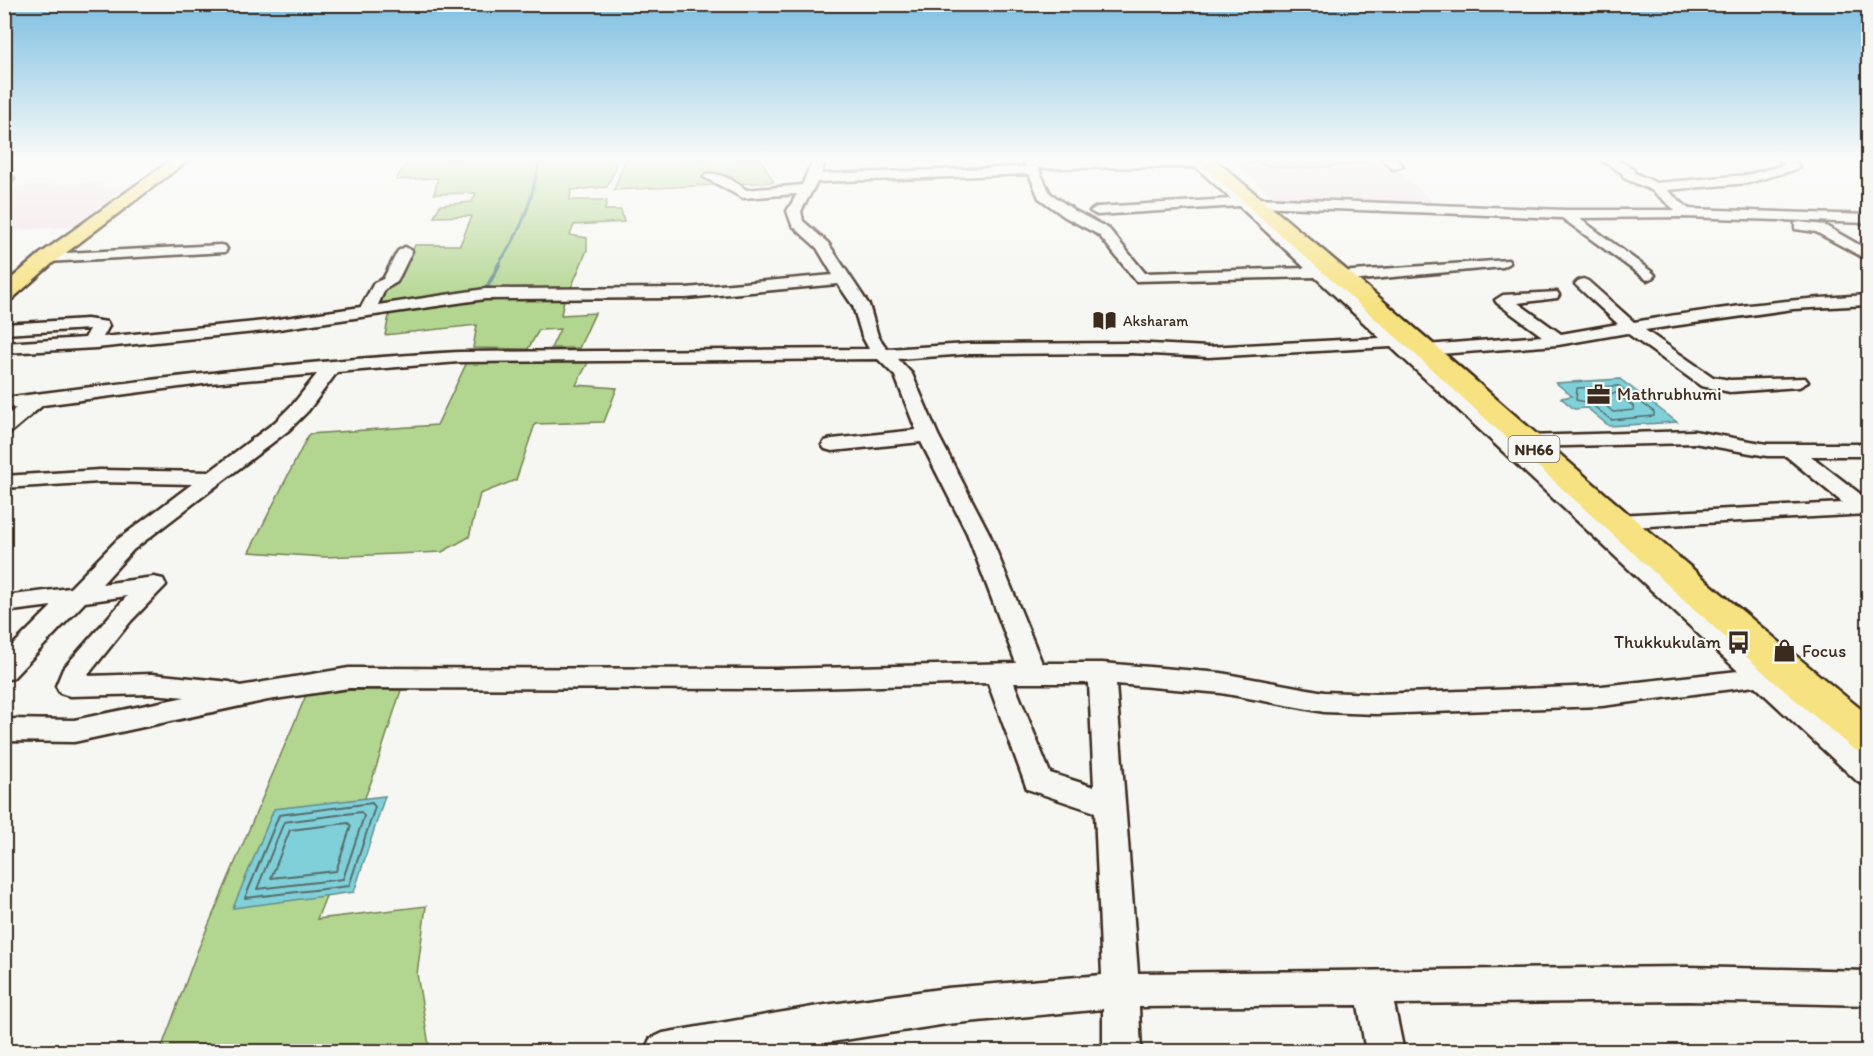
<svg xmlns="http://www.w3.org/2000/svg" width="1873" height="1056" font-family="Itim,sans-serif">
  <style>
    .built { fill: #f2e2e8 }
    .green { fill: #b2d58f; stroke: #768056; stroke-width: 1.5 }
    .water { fill: #80d0da; stroke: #648e8f; stroke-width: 1.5 }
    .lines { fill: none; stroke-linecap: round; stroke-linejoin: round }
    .shore-far1 { stroke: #576c69; stroke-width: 1.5 }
    .shore { stroke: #576c69; stroke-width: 2 }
    .stream-far1 { stroke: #648e8f; stroke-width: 3 }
    .stream { stroke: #648e8f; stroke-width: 4 }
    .minor-casing { stroke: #3b2a1e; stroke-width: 5 }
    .major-casing { stroke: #3b2a1e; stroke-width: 5 }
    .highway-casing { stroke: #3b2a1e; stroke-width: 5 }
    .minor { fill: #f6f6f2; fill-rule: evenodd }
    .major { fill: #f7e281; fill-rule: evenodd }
    .highway { fill: #f7e281; fill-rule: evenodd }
    .labels { text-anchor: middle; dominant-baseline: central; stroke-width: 4.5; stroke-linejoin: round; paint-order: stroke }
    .far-poi-label { font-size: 15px; fill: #3b2a1e; stroke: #f6f6f2; text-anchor: start }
    .shield { fill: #f6f6f2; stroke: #73675e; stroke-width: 1.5 }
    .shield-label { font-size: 16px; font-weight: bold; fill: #3b2a1e }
    .poi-label { font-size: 18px; fill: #3b2a1e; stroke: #f6f6f2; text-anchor: start }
  </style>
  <rect width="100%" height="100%" fill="#f6f6f2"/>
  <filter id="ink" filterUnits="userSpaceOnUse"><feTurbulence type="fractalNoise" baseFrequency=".0167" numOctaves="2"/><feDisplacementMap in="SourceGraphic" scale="12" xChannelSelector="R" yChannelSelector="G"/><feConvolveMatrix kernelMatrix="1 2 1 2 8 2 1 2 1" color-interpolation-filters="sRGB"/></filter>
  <g filter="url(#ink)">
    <g class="built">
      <polygon points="1230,158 1384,158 1436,205 1277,201"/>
      <polygon points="105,182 101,188 127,186 86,217 68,227 5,231 5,190 25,186"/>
    </g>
    <g class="green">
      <polygon points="409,158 616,158 615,170 607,187 571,190 570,200 607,200 605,210 621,210 624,222 574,225 570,235 587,238 587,250 571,288 474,291 379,306 385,288 398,282 415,245 460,245 472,216 434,217 440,205 472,202 476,193 434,194 438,178 396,180"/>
      <polygon points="626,158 760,158 774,182 614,190"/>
      <path d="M1253,158H1367L1369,161C1327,169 1289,171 1247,162Z"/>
      <polygon points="565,295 561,315 595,313 579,348 551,348 560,329 539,330 528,349 473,348 477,325 385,335 390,311 479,296"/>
      <polygon points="590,359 576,385 617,388 604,422 535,424 516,480 480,494 469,537 442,552 325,557 249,552 309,434 437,425 468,360"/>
      <polygon points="402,687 373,777 317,919 426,906 417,974 430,1051 160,1052 197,952 307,693"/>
    </g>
    <g class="water">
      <polygon points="1620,379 1677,422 1609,426 1587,408 1574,409 1561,398 1572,396 1556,383"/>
      <polygon points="385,796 354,892 233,908 274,809"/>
    </g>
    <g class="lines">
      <g class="shore-far1">
        <polygon points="1619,386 1654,412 1654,416 1611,420 1590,403 1576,400 1577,388"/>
        <polygon points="1616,393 1633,406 1634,410 1613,412 1597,398 1599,394"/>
      </g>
      <g class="shore">
        <polygon points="372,803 375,807 349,886 245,898 279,815"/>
        <polygon points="361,812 364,816 343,879 257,889 284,822"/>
        <polygon points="348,823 351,826 336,871 271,878 290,830"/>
      </g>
      <path class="stream-far1" d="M497,266C524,228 531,203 540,158"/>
      <polyline class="stream" points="485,291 499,265"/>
      <defs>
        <g id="minor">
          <path d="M814,158H826L821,174L1026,167L1022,158H1201L1248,201L1254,198L1565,210H1675L1653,191L1624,178L1622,173L1598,158H1613L1633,169L1635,173L1656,183L1747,175L1784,165L1777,158H1791L1799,166L1797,169L1748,183L1667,190L1689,209L1868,215V223L1683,217L1579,218L1652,272L1655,275L1652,278L1647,280L1562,218L1254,206L1323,267L1329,269L1332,276L1339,272L1508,260L1510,263L1503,267L1339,282L1400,337H1421L1424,341L1421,345L1411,346L1517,441L1526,436L1694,431L1767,444H1868V456H1811L1868,500V514L1613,528L1766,665L1786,661L1795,663L1799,670L1795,677L1783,680L1868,757V786L1858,782L1755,686L1602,706L1376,714L1324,712L1221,693L1116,684L1138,973L1687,967L1868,971V1005L1687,1001L1394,1004L1404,1052H1366L1358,1005L1139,1007L1141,1052H1103V1009L947,1024L767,1052H644L650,1039L663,1033L818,1006L947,988L1102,975L1095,812L1027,789L988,683L776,689L349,688L268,700L74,742L4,741V719L74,720L185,697L152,694L70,696L60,693L56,686L63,669L127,596L85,602L13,678L4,680V654L52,606L4,612V596L70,588L117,540L192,484L100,482L4,488V476L100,470L209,472L275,422L294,403L317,374L210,383L43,405L11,432L4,434V418L16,408L4,410V398C156,379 307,360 459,352L869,349L862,336L853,306L838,284L686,298L485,299L265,331L96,348L4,353V343L85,338L90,329L4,334V324L87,319L107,322L109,326L103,337L265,321L361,307L374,283L383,279L398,251L405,247L412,251L397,282L385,289L378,305L485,289L686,288L833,275L817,248L792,225L787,211L797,194L743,198L704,177L706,174C719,172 736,181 746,190L802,185ZM1196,167L1231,199L1097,207L1090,211L1097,215L1239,206L1305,268L1145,273L1109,229L1075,211L1050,193L1038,168ZM1029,174L1039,198L1065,217L1099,235L1136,281L1315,277L1380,338L1208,347L1131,343L968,344L887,349L878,336L869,305L828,243L803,221L801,211L817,182ZM1391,347L1738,671L1602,686L1376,694L1324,692L1221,673L1102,663H1042L989,533L938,435L912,374L898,359L968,354L1131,353L1208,357ZM878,359L895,376L916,430L832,439L825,441L822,445L825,449L832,451L921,442L967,533L1016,663L776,669L349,668L240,686L230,682L152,674L87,676L131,621L166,585L163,579L154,577L102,584L133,550L289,430L308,411L337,372L459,362ZM1694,443L1767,456H1786L1843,503L1617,515L1609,517L1606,521L1524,447ZM1014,683H1089L1094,787L1050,773Z"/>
          <polygon points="1382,158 1396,158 1403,166 1393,169"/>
          <polygon points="4,176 12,176 14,179 4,185"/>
          <polygon points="1800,222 1824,225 1868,250 1868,260 1816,232 1795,229 1795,223"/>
          <polygon points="220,245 225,246 227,249 225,252 47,262 40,258 47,254"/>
          <path d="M1583,279L1588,281L1634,322C1712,308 1789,299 1868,295V305L1793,309L1645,330L1713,377L1730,380L1805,378L1808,382L1799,387L1730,392L1701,386L1627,333L1558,345L1426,355L1417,350L1426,345L1542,336L1497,303L1495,300L1503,295L1557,292L1559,295L1557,298L1518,303L1561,334L1618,324L1578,287L1575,284L1578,281Z"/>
        </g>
        <polygon id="major" points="174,158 191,158 54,262 11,300 4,302 4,285 40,254"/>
        <path id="highway" d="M1194,158H1213C1283,218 1355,276 1424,336C1571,464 1717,593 1868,715V754L1853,749L1772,680L1406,346Z"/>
      </defs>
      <use href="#minor" class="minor-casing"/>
      <use href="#major" class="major-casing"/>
      <use href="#highway" class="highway-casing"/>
      <use href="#minor" class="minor"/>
      <use href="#major" class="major"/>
      <use href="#highway" class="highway"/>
    </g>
  </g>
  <linearGradient id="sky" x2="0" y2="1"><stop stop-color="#7ebfe2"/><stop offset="0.52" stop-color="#fbfbf9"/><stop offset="1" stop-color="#fbfbf9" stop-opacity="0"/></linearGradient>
  <rect width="1873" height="306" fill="url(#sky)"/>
  <defs>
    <symbol id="library-bare" viewBox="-9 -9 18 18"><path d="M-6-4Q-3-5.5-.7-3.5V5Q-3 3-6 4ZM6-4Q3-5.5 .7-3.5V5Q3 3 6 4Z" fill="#3b2a1e" stroke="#f6f6f2" stroke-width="2.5" paint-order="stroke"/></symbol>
    <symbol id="office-bare" viewBox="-9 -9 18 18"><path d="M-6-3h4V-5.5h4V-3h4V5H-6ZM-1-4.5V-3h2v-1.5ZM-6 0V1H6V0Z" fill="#3b2a1e" stroke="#f6f6f2" stroke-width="2.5" paint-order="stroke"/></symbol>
    <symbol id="bus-bare" viewBox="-9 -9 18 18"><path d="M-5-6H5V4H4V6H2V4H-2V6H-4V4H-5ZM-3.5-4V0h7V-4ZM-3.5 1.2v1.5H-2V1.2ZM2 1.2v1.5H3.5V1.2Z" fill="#3b2a1e" stroke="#f6f6f2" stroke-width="2.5" paint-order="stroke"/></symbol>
    <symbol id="shop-bare" viewBox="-9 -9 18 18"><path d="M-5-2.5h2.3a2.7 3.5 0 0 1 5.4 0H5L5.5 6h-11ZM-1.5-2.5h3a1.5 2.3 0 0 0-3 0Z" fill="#3b2a1e" stroke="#f6f6f2" stroke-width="2.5" paint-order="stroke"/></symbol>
  </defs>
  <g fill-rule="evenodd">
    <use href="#library-bare" x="1088" y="304" width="33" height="33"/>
    <use href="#office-bare" x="1582" y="378" width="33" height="33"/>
    <use href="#bus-bare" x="1722" y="626" width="33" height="33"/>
    <use href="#shop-bare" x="1768" y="634" width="33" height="33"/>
  </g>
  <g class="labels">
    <g class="far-poi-label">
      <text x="1123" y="321">Aksharam</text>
    </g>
    <rect class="shield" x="1508.5" y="436" width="51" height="26" rx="4.5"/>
    <g class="shield-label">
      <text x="1534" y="449">NH66</text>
    </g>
    <g class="poi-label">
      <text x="1617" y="394">Mathrubhumi</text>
      <text x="1721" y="642" text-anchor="end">Thukkukulam</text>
      <text x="1802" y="651">Focus</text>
    </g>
  </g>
  <rect width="1873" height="1056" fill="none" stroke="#f6f6f2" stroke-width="24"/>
  <rect x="12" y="12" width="1849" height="1032" fill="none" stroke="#3b2a1e" stroke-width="2" filter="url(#ink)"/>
</svg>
